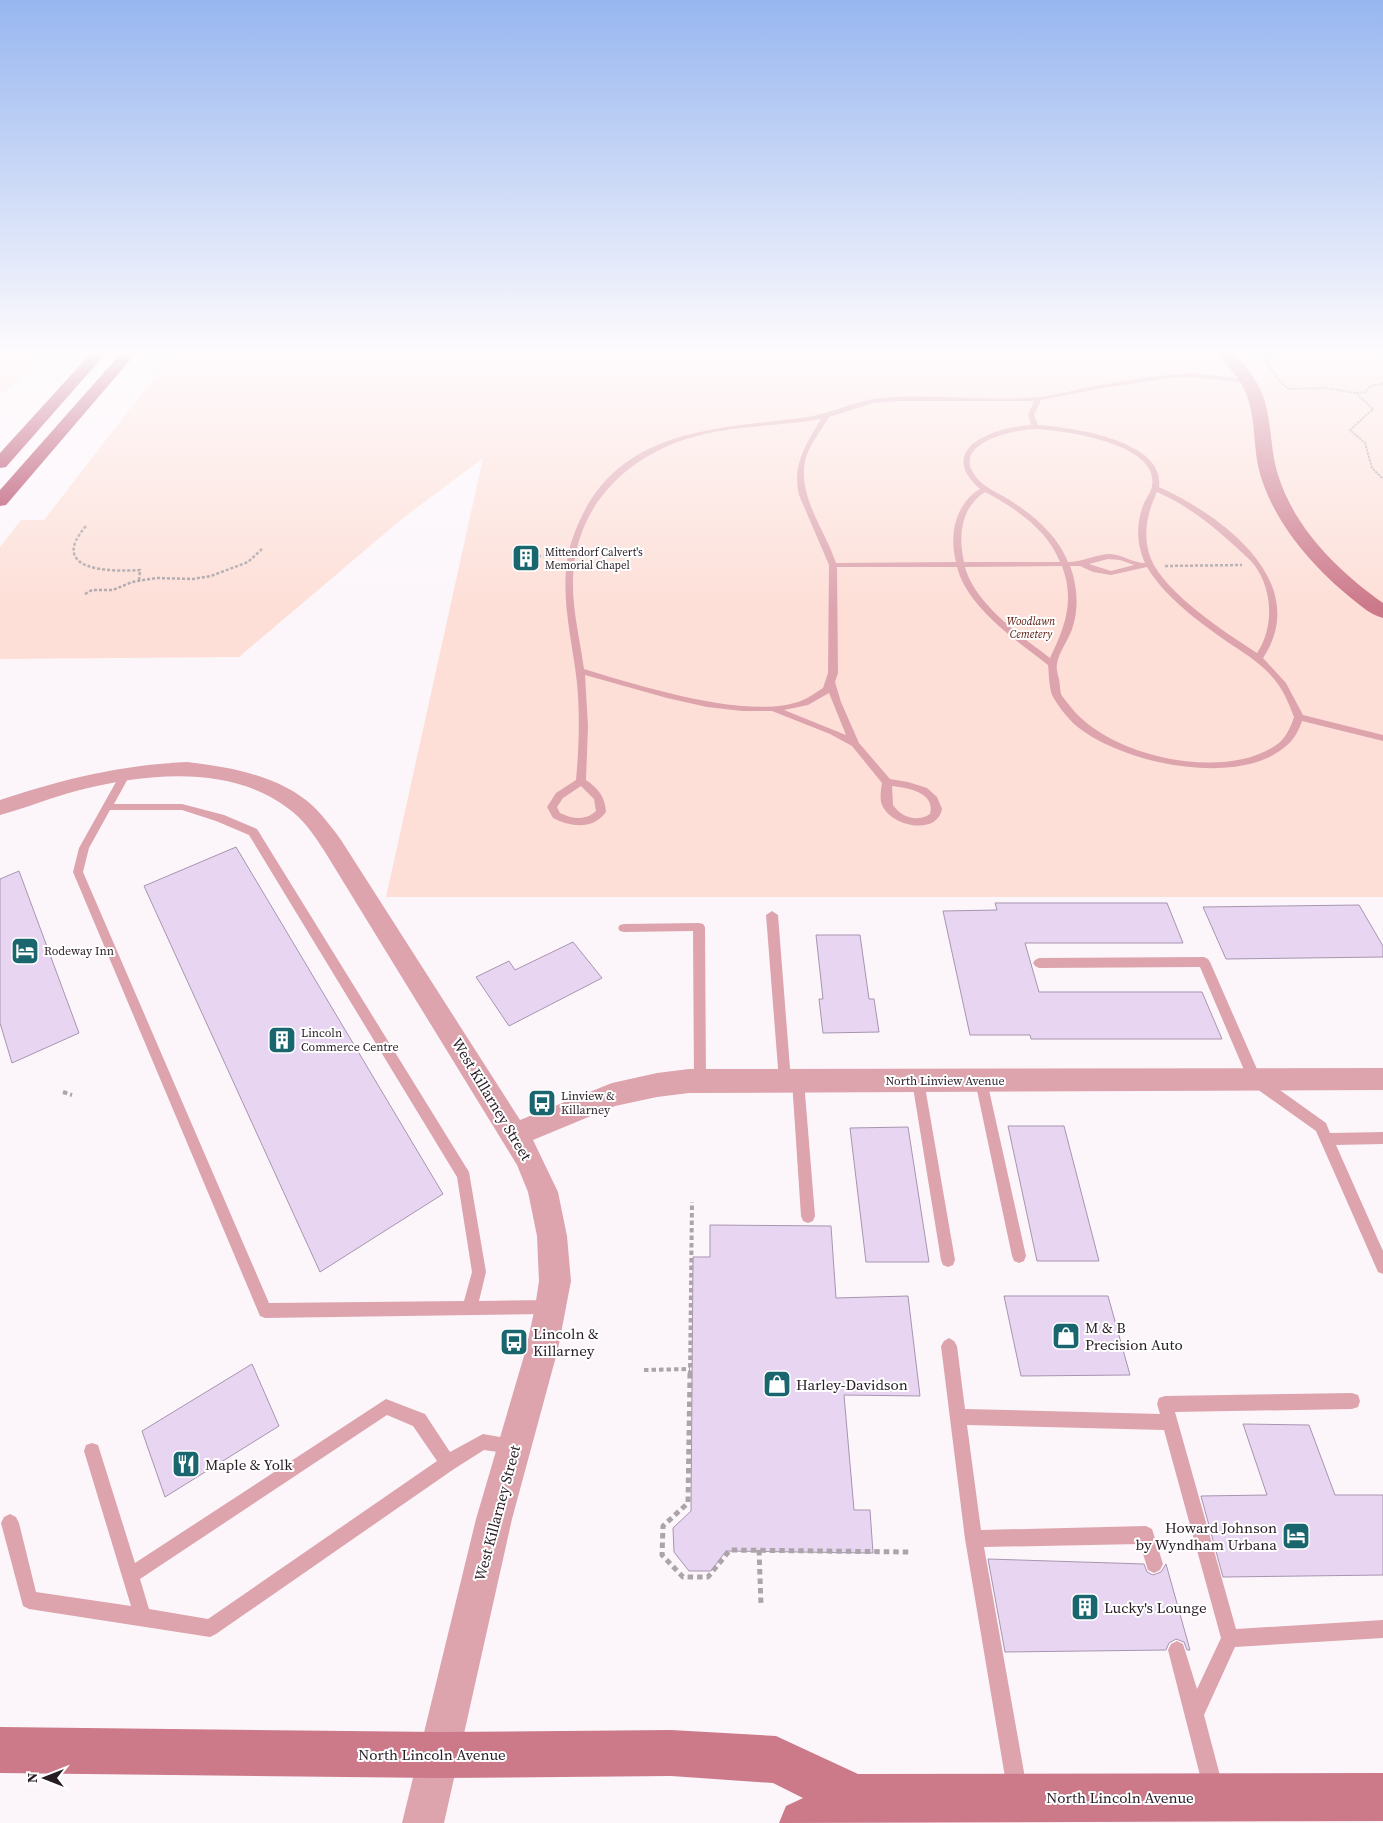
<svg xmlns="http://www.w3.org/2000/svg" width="1383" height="1823" font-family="'Source Serif 4',serif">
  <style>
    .green { fill: #fddfd7 }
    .building { fill: #e8d5f2; stroke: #a795b0 }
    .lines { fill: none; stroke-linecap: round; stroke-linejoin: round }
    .path-far3 { stroke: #aca4a9; stroke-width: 2; stroke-dasharray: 2.5 1; stroke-linecap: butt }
    .path-far2 { stroke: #aca4a9; stroke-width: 2.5; stroke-dasharray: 3 2; stroke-linecap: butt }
    .path-far1 { stroke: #aca4a9; stroke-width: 4; stroke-dasharray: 4.5 3; stroke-linecap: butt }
    .path { stroke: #aca4a9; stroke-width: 5; stroke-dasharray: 5.5 4; stroke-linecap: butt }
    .lane { fill: #dda4ae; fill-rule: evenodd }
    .street { fill: #dda4ae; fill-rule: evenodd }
    .secondary { fill: #cc798a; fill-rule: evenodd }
    .highway { fill: #af3a5b; fill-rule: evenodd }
    .labels { text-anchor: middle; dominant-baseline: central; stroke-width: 4; stroke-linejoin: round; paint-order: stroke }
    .far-poi-label { font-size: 11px; fill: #281c24; stroke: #fff; text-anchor: start }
    .far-park-label { font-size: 11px; font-style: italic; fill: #561507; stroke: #fff }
    .poi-label { font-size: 12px; fill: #281c24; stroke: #fff; text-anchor: start }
    .street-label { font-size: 12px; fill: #281c24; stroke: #fff }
    .near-street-label { font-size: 15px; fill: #281c24; stroke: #fff }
    .near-poi-label { font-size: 15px; fill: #281c24; stroke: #fff; text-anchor: start }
  </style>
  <rect width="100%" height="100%" fill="#fcf6fa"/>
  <g class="green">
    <polygon points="0,352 48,352 6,391 0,392"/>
    <polygon points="174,352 1217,352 1228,365 1247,394 1268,495 1383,617 1383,897 386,897 483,458 403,518 239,657 0,659 0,547 21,520 44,520"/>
    <polygon points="1227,352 1383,352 1383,612 1288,518 1258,408"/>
  </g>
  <g class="building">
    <polygon points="236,847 443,1194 320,1272 144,886"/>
    <polygon points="19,871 79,1033 12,1063 0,1023 0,879"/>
    <polygon points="995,903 1167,903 1183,943 1025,943 1039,992 1202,992 1222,1039 1031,1039 1030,1035 970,1035 943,911 997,910"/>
    <polygon points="1359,905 1383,946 1383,957 1226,959 1203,907"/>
    <polygon points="816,935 860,935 869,999 874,999 879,1032 823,1033 819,999 823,999"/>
    <polygon points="573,942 602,978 509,1026 476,977 509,961 515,970"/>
    <polygon points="1008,1126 1064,1126 1099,1261 1037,1261"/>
    <polygon points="908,1127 929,1262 866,1262 850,1128"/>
    <polygon points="710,1225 831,1226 836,1298 908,1296 920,1396 844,1395 854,1510 870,1510 873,1553 726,1551 711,1571 689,1571 674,1552 673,1528 691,1511 693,1257 710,1257"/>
    <polygon points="1004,1296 1108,1296 1130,1375 1021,1376"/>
    <polygon points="252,1364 279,1426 165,1497 142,1431"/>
    <polygon points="1243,1424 1309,1425 1335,1495 1383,1495 1383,1575 1223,1577 1201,1496 1267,1495"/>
    <polygon points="988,1559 1144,1564 1147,1572 1153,1575 1161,1572 1166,1564 1190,1650 1187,1650 1184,1642 1176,1639 1169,1643 1166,1650 1005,1652"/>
  </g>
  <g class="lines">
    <g class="path-far3">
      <polyline points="367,352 367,354"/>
      <polyline points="1266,352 1263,358 1280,382 1289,389 1325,388 1356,393 1366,392 1370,386 1383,384"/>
      <polyline points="1356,393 1373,409 1350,430 1365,443 1372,468 1383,479"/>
    </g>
    <g class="path-far2">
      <path d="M86,526C47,571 110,572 140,570L139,581"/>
      <polyline points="538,556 559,556"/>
      <polyline points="1165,566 1242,565"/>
      <polyline points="85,594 92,590 113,590 132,582 156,578 193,579 211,576 248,562 263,548"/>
    </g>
    <g class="path-far1">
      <polyline points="63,1092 72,1095"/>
      <polyline points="644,1370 690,1369"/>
      <polyline points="690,1375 692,1202"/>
    </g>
    <g class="path">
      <polyline points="690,1373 688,1503 663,1526 662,1555 683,1577 708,1577 730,1550 909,1552"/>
      <polyline points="759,1550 761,1605"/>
    </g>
    <g class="lane">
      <path d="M1192,373L1246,379L1249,381L1246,383L1192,377L1170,378L1103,388L1041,400L1034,415L1038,425C1069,427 1166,440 1159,487C1221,515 1313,582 1263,658L1286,683L1303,715L1383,735V741L1302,721C1299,730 1294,740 1286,746C1238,789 1117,763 1073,723C1066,716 1056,703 1052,695C1049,687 1049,674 1048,665C1017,641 967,607 957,567H837L838,673L835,682L841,702L859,743L890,779L908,782L927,788L937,797L942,809C937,837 887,826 881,802C880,796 881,789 882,783L852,746L830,734L772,711H742L707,707L667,698L585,675L588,726L586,780C599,789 605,797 606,812C593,830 571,827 553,818L547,807L556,793L576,780C579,747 580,715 577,683C572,635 556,585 573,537C611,430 706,430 801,418C829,415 853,401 881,398C933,393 986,402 1038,397C1059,395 1080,388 1101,385C1131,379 1162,375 1192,373ZM901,401H1034L1028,415L1031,425C995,427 934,448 980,489C955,504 949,535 956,562L836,563C825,530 798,497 805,461C809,445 821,431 829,417L873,403ZM821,419C806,444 792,465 799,495L829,565L828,673L823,688C816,692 810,697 803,700C752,722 637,685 584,669C580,639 572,609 573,579C575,502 633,450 705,434C743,425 783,426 821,419ZM1034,429C1062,430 1160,443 1152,486C1151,492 1147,497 1144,503C1136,522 1136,544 1145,563C1134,563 1122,555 1111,554C1096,554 1083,562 1068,562C1057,534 1032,514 1008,499C997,492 985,488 977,478C948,444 1012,430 1034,429ZM985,492C1015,508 1047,529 1060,562H964C958,536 961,507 985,492ZM1157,492C1187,505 1212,525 1236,547C1242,553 1250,559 1255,566C1273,591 1274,628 1257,653C1226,633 1165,593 1151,559C1142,536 1147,513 1157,492ZM1108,559L1120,560L1134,565L1111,571L1089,564ZM1062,566C1075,601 1065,627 1050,658C1021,636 975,604 965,567ZM1070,566H1080L1093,572L1111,575L1147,567C1164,596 1199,622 1226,641C1244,653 1261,663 1274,679C1284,691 1289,704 1294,717C1291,726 1287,736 1279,743C1227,783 1108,757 1070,706C1068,703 1063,698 1061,694C1060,690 1060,684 1059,679C1058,675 1056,669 1057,664C1058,653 1070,638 1073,626C1079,607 1077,584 1070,566ZM829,693L846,735L784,710L808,705ZM581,786L594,799L596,811C585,821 573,819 560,813L557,807L563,798ZM892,786C907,788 936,792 930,814C917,823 901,817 893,805Z"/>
      <path d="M126,770L131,773L114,804H182L224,815L257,829L469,1172L486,1272L479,1301L549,1300L554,1302L556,1307L554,1312L549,1314L265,1318L260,1316L73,872L79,848L121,773ZM110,810H182L216,821L249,835L457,1177L472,1272L464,1301L269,1303L83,872L89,848Z"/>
      <polygon points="772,911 778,915 791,1081 790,1085 785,1086 780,1085 779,1081 766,915"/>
      <polygon points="699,923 703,924 705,927 706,1081 705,1085 700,1086 695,1085 694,1081 693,931 624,932 620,931 618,928 620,925 624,924"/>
      <polygon points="1204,957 1208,959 1210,962 1260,1076 1326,1123 1330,1133 1383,1132 1383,1144 1336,1145 1383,1251 1383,1274 1378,1272 1316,1131 1250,1084 1200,967 1039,968 1035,966 1033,963 1035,960 1039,958"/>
      <polygon points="798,1076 803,1077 804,1081 815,1216 813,1221 808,1223 803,1221 801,1216 792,1081 793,1077"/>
      <polygon points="918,1076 923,1077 924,1081 955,1260 953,1265 948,1267 943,1265 941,1260 912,1081 913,1077"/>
      <polygon points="981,1076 986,1077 987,1081 1026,1256 1024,1261 1019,1263 1014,1261 1012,1256 975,1081 976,1077"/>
      <polygon points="949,1338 954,1341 957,1346 965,1409 1160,1414 1157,1404 1159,1398 1165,1396 1352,1393 1358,1395 1360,1401 1358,1407 1352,1409 1175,1412 1236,1629 1383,1620 1383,1638 1235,1647 1204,1715 1223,1787 1220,1794 1213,1797 1206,1794 1203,1787 1168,1650 1171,1644 1177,1641 1183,1644 1197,1689 1221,1638 1164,1430 967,1425 981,1530 1146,1526 1152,1529 1163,1564 1160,1570 1154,1573 1148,1570 1140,1544 984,1547 1027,1789 1024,1796 1017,1799 1010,1796 1007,1789 965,1539 941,1346 944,1341"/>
      <path d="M386,1399L425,1414L450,1452L483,1434L518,1440L520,1446L518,1452L512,1454L484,1450L454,1469L216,1634L210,1637L29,1609L23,1606L1,1523L4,1517L10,1514L16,1517L19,1523L36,1592L131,1606L84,1451L86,1445L92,1443L98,1445L135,1563ZM387,1415L413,1426L437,1461L208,1619L149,1609L140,1579Z"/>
    </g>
    <path class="street" d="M187,762C231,767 281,776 314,807C324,817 333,829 341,840L520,1120L612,1083L657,1073L689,1069L1383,1068V1090L689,1093L657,1097L615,1106L533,1140L558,1192L567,1236L571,1281L558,1349L512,1519L444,1823H402L476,1519L526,1349L535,1307L539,1281L537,1236L528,1192L517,1165L325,852C316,838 307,824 294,813C235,763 146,773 76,791C50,798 26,808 0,815V800C63,779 121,765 187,762Z"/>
    <g class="secondary">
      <path d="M1218,352H1233C1244,365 1257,379 1263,396C1272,421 1270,449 1278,475C1295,529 1338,571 1383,603V618C1371,615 1361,606 1351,598C1312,566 1275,524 1260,474C1253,449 1256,421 1247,396C1241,378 1227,367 1218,352Z"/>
      <polygon points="0,1727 438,1732 671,1730 776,1736 858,1774 1383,1773 1383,1821 779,1823 786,1806 803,1798 773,1783 671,1776 438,1778 0,1773"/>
    </g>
    <g class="highway">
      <polygon points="92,352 107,352 6,467 0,468 0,453"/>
      <polygon points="122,352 137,352 6,505 0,506 0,490"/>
    </g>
  </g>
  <linearGradient id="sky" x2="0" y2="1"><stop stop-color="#97b6f0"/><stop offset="0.58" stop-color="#fefbfd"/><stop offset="1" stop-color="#fefbfd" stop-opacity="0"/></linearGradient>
  <rect width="1383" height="607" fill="url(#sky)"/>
  <defs>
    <symbol id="building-square" viewBox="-11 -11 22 22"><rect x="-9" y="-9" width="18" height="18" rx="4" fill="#1a666f" stroke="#fff"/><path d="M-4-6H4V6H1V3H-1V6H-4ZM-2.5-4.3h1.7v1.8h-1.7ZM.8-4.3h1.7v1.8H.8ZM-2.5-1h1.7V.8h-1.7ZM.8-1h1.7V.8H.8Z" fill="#fff"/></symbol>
    <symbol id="hotel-square" viewBox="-11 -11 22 22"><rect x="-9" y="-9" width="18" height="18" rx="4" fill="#1a666f" stroke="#fff"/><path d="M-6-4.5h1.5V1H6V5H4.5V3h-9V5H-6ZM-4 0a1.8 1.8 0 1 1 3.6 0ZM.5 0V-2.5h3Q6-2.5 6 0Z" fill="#fff"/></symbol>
    <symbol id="bus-square" viewBox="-11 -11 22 22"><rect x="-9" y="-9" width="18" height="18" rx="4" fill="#1a666f" stroke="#fff"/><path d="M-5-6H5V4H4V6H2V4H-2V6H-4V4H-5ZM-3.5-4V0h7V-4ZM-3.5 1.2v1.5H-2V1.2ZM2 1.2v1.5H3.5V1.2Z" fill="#fff"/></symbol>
    <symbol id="shop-square" viewBox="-11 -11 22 22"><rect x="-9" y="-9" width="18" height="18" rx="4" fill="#1a666f" stroke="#fff"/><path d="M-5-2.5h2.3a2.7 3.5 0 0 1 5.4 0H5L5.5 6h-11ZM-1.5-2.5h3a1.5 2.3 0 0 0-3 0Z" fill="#fff"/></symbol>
    <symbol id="restaurant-square" viewBox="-11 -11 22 22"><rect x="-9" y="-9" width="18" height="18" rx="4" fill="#1a666f" stroke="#fff"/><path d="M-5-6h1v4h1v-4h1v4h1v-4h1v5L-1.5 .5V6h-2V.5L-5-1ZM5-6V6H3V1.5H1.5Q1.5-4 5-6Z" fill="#fff"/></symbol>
  </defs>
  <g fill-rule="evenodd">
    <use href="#building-square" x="510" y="542" width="32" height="32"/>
    <use href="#hotel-square" x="9" y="935" width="32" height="32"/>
    <use href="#building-square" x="266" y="1024" width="32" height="32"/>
    <use href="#bus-square" x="526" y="1087" width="32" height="32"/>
    <use href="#shop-square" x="1050" y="1320" width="32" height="32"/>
    <use href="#bus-square" x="498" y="1326" width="32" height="32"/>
    <use href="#shop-square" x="761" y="1368" width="32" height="32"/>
    <use href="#restaurant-square" x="170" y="1448" width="32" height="32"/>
    <use href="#hotel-square" x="1280" y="1520" width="32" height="32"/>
    <use href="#building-square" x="1069" y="1591" width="32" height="32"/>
  </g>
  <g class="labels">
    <g class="far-poi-label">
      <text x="545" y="552">Mittendorf Calvert's<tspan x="545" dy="13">Memorial Chapel</tspan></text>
    </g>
    <g class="far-park-label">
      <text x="1031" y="621">Woodlawn<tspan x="1031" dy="13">Cemetery</tspan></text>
    </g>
    <g class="poi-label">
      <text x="44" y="951">Rodeway Inn</text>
      <text x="301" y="1033">Lincoln<tspan x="301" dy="14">Commerce Centre</tspan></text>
      <text x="561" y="1096">Linview &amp;<tspan x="561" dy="14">Killarney</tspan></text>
    </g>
    <g class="street-label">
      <text x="945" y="1081">North Linview Avenue</text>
    </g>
    <g class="near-street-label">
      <text transform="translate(492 1099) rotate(59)">West Killarney Street</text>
      <text transform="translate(497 1513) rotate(-75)">West Killarney Street</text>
      <text x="432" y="1754">North Lincoln Avenue</text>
      <text x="1120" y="1797">North Lincoln Avenue</text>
    </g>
    <g class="near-poi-label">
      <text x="1085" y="1327">M &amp; B<tspan x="1085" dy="17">Precision Auto</tspan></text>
      <text x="533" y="1333">Lincoln &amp;<tspan x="533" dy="17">Killarney</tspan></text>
      <text x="796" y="1384">Harley-Davidson</text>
      <text x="205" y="1464">Maple &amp; Yolk</text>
      <text x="1277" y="1527" text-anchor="end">Howard Johnson<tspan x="1277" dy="17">by Wyndham Urbana</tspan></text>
      <text x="1104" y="1607">Lucky's Lounge</text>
    </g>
  </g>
  <g transform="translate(45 1778) rotate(270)" stroke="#ffffff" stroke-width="4" paint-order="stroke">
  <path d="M0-4L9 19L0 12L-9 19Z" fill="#281c24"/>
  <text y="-8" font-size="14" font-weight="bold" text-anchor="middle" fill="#281c24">N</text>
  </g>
</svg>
